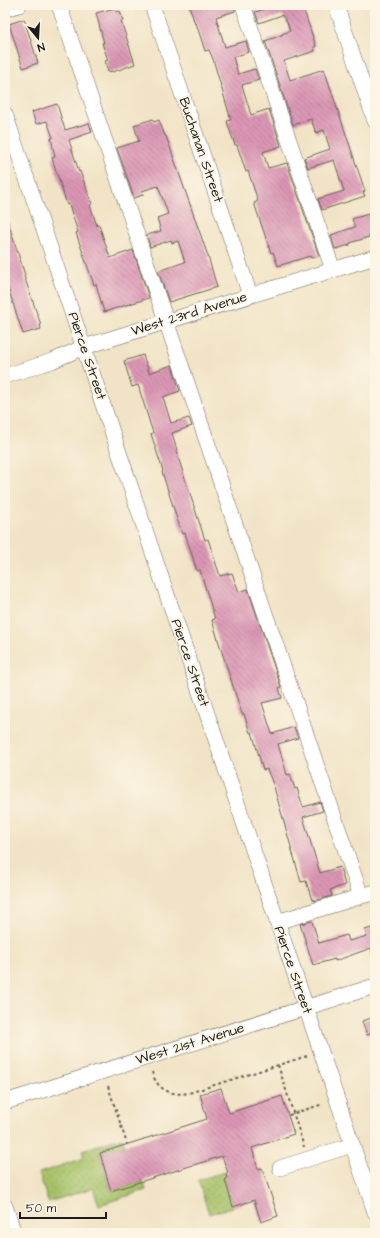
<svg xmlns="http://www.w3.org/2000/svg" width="380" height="1238" font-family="'Architects Daughter',sans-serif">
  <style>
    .park { fill: url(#park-dots); stroke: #616f42 }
    .building { fill: url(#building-back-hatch) }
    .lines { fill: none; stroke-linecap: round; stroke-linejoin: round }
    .minor-casing { stroke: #676257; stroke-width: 16 }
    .path { stroke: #676257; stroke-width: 2; stroke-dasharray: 3 3; stroke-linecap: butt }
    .minor { stroke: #fff; stroke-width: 15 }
    .labels { text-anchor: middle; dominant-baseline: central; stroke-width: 3.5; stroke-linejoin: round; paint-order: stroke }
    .street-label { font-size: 14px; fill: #1c1c1c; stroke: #fcf5e5 }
  </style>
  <defs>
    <pattern id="park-dots" width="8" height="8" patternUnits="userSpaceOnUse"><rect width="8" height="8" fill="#a6c268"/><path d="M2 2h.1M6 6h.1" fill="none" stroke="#8ea65a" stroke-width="1.8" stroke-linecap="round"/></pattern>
    <pattern id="building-back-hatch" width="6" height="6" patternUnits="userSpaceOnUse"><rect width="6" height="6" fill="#db96b5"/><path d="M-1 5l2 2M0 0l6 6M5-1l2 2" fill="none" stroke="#b17a92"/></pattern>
  </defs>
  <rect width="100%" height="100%" fill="#fcf5e5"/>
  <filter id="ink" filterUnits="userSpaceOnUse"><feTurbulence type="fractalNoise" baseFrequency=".025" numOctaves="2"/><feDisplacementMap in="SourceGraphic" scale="8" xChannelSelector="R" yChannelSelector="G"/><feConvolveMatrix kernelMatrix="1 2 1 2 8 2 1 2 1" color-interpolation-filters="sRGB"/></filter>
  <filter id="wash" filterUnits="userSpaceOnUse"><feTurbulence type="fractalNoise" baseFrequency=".012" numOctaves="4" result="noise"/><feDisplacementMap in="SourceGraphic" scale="16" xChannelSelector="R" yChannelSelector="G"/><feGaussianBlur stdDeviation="0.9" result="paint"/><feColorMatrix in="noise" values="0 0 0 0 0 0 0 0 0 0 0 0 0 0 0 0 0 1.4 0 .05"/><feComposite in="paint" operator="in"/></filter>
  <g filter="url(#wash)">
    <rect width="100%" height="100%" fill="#f1e3c5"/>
    <g class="park">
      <polygon points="122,1138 125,1145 100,1153 111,1191 143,1181 146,1190 99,1205 93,1188 48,1202 39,1173 84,1158 82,1150"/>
      <polygon points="225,1172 227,1179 225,1180 233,1207 209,1214 198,1180"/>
    </g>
    <g id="blocks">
      <g class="building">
        <polygon points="189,5 234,5 235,11 216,17 225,47 246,41 249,52 233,57 238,74 255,69 259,80 242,85 251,115 269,109 281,146 263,152 268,168 287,163 319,256 311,258 310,256 278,266 273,252 271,253 254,203 258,201 248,171 246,172 237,145 235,145 229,128 227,121 231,120 213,59 209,50 205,51 196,23 195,24"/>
        <polygon points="278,5 302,5 316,46 314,47 315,51 284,61 290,80 324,69 365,191 363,192 365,196 322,210 318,199 344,191 334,160 308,168 304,158 330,149 324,130 316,133 311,119 293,125 265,41 282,35 282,34 290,31 287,22 282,15 259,23 255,12"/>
        <polygon points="115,8 116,12 120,11 123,21 121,21 135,64 113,72 112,71 108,72 105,61 108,60 102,43 104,43 96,13"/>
        <polygon points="24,19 38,63 23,68 9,24"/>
        <polygon points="57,104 65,130 89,123 92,132 69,140 79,172 80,171 92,204 90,205 97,226 99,225 110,258 133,250 149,298 104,312 96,284 94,285 76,233 78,232 71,211 69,204 67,205 52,158 55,157 51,138 53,138 47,121 36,124 32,112"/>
        <polygon points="153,119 154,122 159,120 165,136 166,136 208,256 217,287 169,302 158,271 185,262 178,241 172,243 171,240 150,247 147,235 161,231 157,218 168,214 166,208 158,186 142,191 143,195 134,198 117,148 139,141 134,125"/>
        <polygon points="375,212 375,235 350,243 350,245 335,249 331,235 355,227 352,219"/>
        <polygon points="5,219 7,219 25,275 24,276 41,325 40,325 41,329 23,334 5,279"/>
        <polygon points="143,355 149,373 172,365 180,391 163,397 171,423 189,418 192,426 172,433 178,454 177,454 205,540 208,539 220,576 232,573 239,592 248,589 281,687 279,688 282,698 262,703 272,734 294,727 298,738 278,744 287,775 290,774 295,789 297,788 303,807 320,802 323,811 303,817 320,873 340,867 345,885 330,890 332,896 314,901 314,899 312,900 306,881 301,882 274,787 267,769 263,770 252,732 250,733 244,714 242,714 220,646 212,620 215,619 200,570 197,571 185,533 182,534 162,472 163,471 151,434 153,433 138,385 132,387 124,361"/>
        <polygon points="312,921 319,943 347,935 349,941 367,936 365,930 375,927 375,955 373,956 371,948 335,961 335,959 313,965 300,924"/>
        <polygon points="375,1017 375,1032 367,1035 362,1021"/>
        <polygon points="221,1088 229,1113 282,1096 294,1134 252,1148 258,1169 262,1168 278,1216 261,1222 254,1200 233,1207 225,1180 227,1179 226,1174 228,1173 222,1156 111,1191 100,1153 207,1119 200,1094"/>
      </g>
    </g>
  </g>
  <g filter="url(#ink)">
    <use href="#blocks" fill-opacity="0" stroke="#676257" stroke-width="1"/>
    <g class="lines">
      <defs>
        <g id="minor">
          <polyline points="59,5 361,896"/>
          <polyline points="152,5 250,295"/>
          <polyline points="243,5 333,270"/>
          <polyline points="336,5 375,121"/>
          <polyline points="5,9 19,5"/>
          <polyline points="5,114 375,1212"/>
          <polyline points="5,376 52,361 84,347 375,257"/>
          <polyline points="277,922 375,892"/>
          <polyline points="5,1102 375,986"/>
          <polyline points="280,1168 352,1145"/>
          <polyline points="5,1206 14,1233"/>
        </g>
      </defs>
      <use href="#minor" class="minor-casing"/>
      <g class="path">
        <polyline points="278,1065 304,1147"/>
        <path d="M152,1072C157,1090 171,1096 189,1093L307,1056"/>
        <polyline points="108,1086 127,1144"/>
        <polyline points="289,1115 323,1104"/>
      </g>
      <use href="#minor" class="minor"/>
    </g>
  </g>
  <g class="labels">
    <g class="street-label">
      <text transform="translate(201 150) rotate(71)">Buchanan Street</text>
      <text transform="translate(189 314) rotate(-17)">West 23rd Avenue</text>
      <text transform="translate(87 356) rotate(71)">Pierce Street</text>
      <text transform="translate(190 663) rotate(71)">Pierce Street</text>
      <text transform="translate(293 970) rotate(71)">Pierce Street</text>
      <text transform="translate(190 1044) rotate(-17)">West 21st Avenue</text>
    </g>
  </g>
  <rect width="380" height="1238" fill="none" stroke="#fcf5e5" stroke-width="20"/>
  <g transform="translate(38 38) rotate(162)" stroke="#fcf5e5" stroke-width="3" paint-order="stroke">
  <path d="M0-3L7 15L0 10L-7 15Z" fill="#1c1c1c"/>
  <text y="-6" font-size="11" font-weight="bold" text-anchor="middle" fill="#1c1c1c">N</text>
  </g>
  <path d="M20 1212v6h86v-6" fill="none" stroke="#1c1c1c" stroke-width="2"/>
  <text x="26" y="1212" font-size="12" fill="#1c1c1c" stroke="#fcf5e5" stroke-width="3" paint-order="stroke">50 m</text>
</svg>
